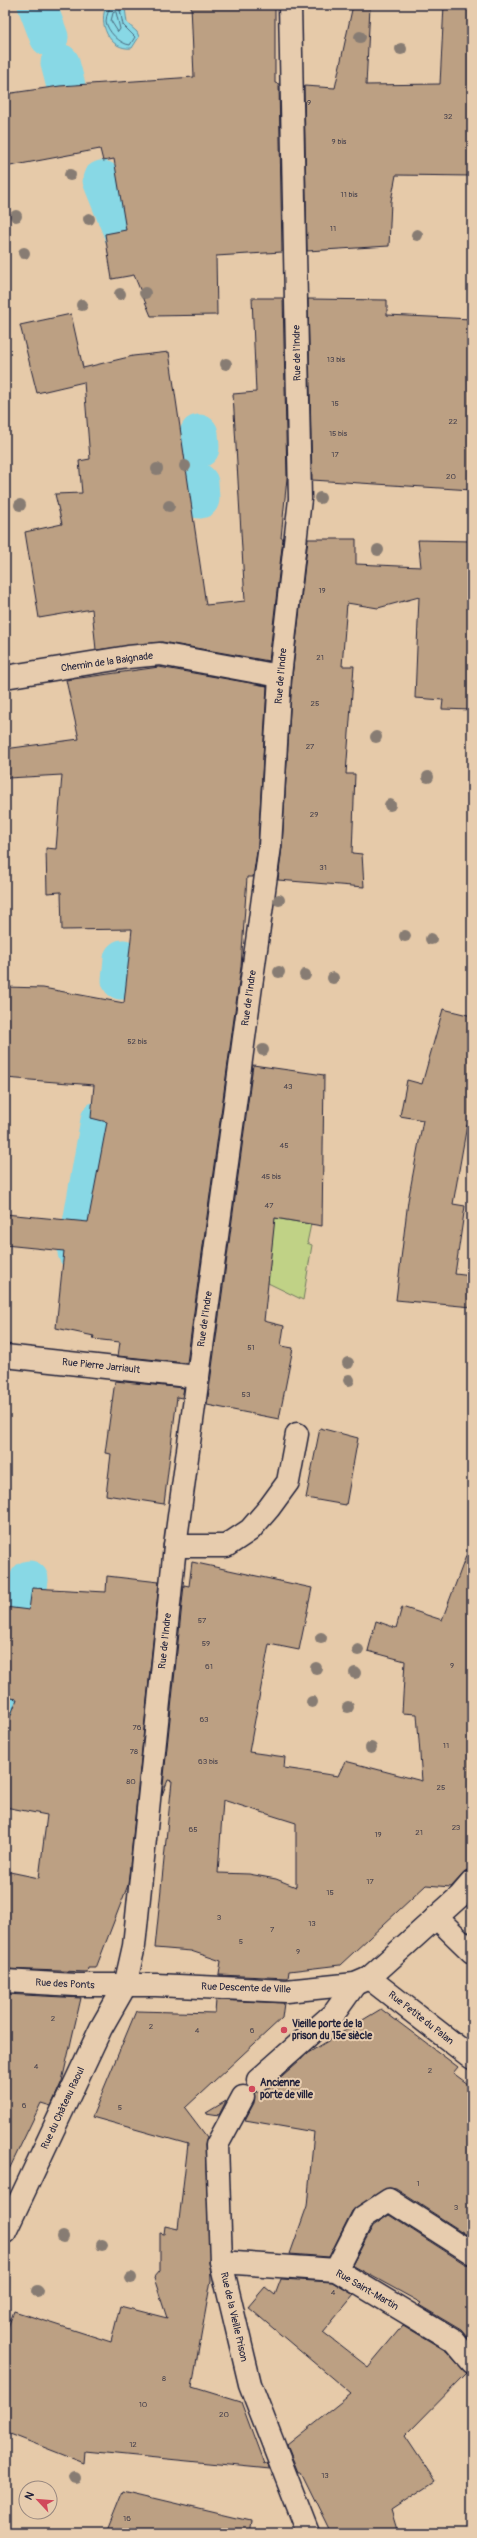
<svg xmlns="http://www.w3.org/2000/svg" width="477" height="2538" font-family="Pangolin,sans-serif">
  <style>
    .green { fill: #c0d286; stroke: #717a60 }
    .water { fill: #88d8e5; stroke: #5f8fa1 }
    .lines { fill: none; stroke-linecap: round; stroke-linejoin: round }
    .shore { stroke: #4b6b7f; stroke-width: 1 }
    .canal { stroke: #88d8e5; stroke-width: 39 }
    .building { fill: #bca083; stroke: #22223b; fill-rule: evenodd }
    .minor-casing { stroke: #22223b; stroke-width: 25 }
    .minor { stroke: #e7ccae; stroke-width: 22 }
    .tree { fill: #877c73 }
    .poi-dot { fill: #d1495b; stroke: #e7ccae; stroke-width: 1.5 }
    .labels { text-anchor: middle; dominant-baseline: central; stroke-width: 4; stroke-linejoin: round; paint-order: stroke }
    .number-label { font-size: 8px; fill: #48424d }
    .street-label { font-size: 10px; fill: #22223b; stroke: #e7ccae }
    .poi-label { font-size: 10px; font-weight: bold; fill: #22223b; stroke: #e7ccae; text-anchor: start }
  </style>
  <rect width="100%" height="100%" fill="#e6caa9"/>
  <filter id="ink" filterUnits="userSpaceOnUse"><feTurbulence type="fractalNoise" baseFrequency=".025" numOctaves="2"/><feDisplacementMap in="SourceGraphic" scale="8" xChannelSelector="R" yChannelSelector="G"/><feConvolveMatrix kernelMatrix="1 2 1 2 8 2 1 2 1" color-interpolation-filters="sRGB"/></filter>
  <g filter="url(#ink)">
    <polygon class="green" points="274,1218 311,1224 307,1243 312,1245 303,1300 268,1283"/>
    <path class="water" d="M107,5H121L125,8L127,23L137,32L139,37L132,48C109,51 97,22 107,5Z"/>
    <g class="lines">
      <g class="shore">
        <path d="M110,5C110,10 106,15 106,21C107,31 120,44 130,45L135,37L123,25L119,5"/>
        <polygon points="116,12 120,29 118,32 111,21 113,13"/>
      </g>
      <g class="canal">
        <polyline points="37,5 49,37"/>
        <polyline points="60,63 66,86"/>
        <polyline points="102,180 126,240"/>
        <polyline points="199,434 200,448"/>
        <polyline points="199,483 200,499"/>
        <polyline points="121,980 123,959"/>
        <polyline points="77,1252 100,1120"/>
        <polyline points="19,1637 29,1580"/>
        <polyline points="5,1719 12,1698"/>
      </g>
    </g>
    <g class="building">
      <polygon points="191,5 275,5 275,83 279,84 282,252 216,256 217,315 151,316 134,275 112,279 105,234 126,230 114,159 103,161 100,149 5,167 5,94 60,86 194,77"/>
      <polygon points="353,5 370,7 366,85 440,84 444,5 472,5 472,176 396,175 391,201 389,246 307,251 304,86 335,88"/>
      <polygon points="252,298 283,298 287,478 281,538 283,538 269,661 162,642 96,650 92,609 39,618 25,532 62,524 55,494 82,493 79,461 90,459 84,382 37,393 20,325 71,314 83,368 133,356 169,352 206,605 245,601 233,394 256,392"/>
      <polygon points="308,299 387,300 387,315 472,319 472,490 312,480"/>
      <polygon points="308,539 356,539 356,564 421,567 418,540 472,541 472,710 442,709 443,700 415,698 419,597 378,608 347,603 342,666 354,666 346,774 355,774 352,853 362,854 364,887 278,880 282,847 292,677"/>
      <polygon points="159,667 267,686 258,845 253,877 247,877 241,967 187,1363 118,1356 120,1342 93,1339 94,1336 56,1328 64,1251 5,1245 5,1214 88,1222 107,1122 91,1118 94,1085 5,1078 5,987 43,988 124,1003 132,929 62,930 61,892 47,893 46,848 56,849 62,775 8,778 5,749 79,739 66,680"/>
      <polygon points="443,1009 472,1016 472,1126 467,1125 453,1204 465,1206 455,1274 472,1276 472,1307 396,1300 408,1201 423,1120 400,1116 407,1080 422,1084"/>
      <polygon points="253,1065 324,1075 322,1226 275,1218 264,1321 284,1326 281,1346 293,1348 279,1419 207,1405"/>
      <polygon points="115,1381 184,1388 182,1398 177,1397 164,1504 106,1495 111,1454 105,1453"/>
      <polygon points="320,1428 358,1438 346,1505 306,1498"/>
      <path d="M469,1548L472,1549V1870L463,1874L451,1887L426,1885L340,1965L289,1971L288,1978L219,1975L221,1961L191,1951L155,1948L172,1781L168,1780L162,1795L184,1585L189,1586L192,1562L312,1588L299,1650L269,1644L249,1752L285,1757L284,1768L338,1776L345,1761L422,1781L417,1714L402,1713L405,1661L368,1651L376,1621L396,1628L402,1607L442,1620ZM223,1800L296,1823V1887L276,1879L249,1874L218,1873Z"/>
      <polygon points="107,1576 159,1582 128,1885 96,1968 88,1968 87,1972 5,1969 5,1871 39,1878 47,1815 5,1807 5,1731 17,1699 5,1697 5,1607 29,1610 32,1588 106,1592"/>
      <polygon points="5,1994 81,1998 62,2081 51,2106 41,2103 5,2178"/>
      <polygon points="216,2000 284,2003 282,2018 185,2108 207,2137 205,2145 211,2280 192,2387 241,2402 264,2464 267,2462 270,2469 85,2451 84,2463 5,2432 5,2335 14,2311 111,2342 120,2306 167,2318 154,2278 160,2271 160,2233 164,2234 165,2226 178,2229 188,2144 92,2117 136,2011 215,2013"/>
      <polygon points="381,2009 458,2067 453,2073 472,2087 472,2238 396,2189 389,2188 352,2211 329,2257 290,2254 307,2206 314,2132 245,2120 254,2103 254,2092 266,2090 308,2053"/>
      <polygon points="226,2101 219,2115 206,2113"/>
      <polygon points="389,2215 465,2264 472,2265 472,2343 461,2330 419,2305 421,2303 352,2265 373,2226"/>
      <polygon points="281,2279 332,2282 354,2295 323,2332 368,2367 403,2325 446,2351 467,2373 405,2436 435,2481 391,2510 398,2533 331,2533 301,2472 298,2472 287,2445 351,2394 248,2307 265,2287 275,2295"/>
      <polygon points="123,2491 250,2521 248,2533 106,2533"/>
    </g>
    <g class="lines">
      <defs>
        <g id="minor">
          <polyline points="5,677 128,657 160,654 280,676"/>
          <polyline points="5,1356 197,1377"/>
          <polyline points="175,1546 226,1546 250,1530 269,1508 288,1482 297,1434"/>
          <polyline points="436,1917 472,1952"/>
          <polyline points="369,1978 472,2058"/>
          <polyline points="5,1981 75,1985 156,1985 286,1991 355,1984 369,1978 460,1896 472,1882"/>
          <polyline points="258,2080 335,2012 355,1984"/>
          <polyline points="243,2097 217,2145 221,2262 250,2384 308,2533"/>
          <polyline points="5,2232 101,2028 125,1986 134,1946 175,1546 270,846 280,676 300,499 290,5"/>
          <polyline points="221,2262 336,2270 454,2341 472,2362"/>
          <polyline points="336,2270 363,2217 389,2200 472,2253"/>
        </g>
      </defs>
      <use href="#minor" class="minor-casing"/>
      <use href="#minor" class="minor"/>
    </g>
    <g class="tree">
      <circle cx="360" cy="37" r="6"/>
      <circle cx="401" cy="49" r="6"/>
      <circle cx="70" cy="175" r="6"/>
      <circle cx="16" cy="216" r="6"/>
      <circle cx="89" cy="219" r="6"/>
      <circle cx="417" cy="235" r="6"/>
      <circle cx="24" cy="253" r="6"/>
      <circle cx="145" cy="293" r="6"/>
      <circle cx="120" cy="294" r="6"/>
      <circle cx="82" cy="305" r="6"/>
      <circle cx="226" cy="364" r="6"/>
      <circle cx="185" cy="466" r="6"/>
      <circle cx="157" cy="469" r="6"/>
      <circle cx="320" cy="498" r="6"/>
      <circle cx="20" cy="505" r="6"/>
      <circle cx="169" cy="506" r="6"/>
      <circle cx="378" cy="550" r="6"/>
      <circle cx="376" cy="737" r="6"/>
      <circle cx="428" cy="777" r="6"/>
      <circle cx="390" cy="805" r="6"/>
      <circle cx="279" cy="900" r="6"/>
      <circle cx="405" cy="936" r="6"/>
      <circle cx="431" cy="939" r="6"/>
      <circle cx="279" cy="972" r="6"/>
      <circle cx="305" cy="975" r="6"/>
      <circle cx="333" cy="978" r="6"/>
      <circle cx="263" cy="1050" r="6"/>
      <circle cx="348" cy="1363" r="6"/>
      <circle cx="349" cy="1380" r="6"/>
      <circle cx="321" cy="1638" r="6"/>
      <circle cx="358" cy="1650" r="6"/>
      <circle cx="316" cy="1668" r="6"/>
      <circle cx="355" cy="1673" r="6"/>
      <circle cx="312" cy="1702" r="6"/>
      <circle cx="348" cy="1707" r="6"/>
      <circle cx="371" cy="1748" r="6"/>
      <circle cx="63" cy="2237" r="6"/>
      <circle cx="102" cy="2245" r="6"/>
      <circle cx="131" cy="2278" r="6"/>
      <circle cx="37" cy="2291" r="6"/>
      <circle cx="75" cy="2478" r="6"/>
    </g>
  </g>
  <g class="poi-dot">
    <circle cx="284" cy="2030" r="4"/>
    <circle cx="252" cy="2089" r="4"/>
  </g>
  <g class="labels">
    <g class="number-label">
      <text x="309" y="102">9</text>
      <text x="448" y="116">32</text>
      <text x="339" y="141">9 bis</text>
      <text x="349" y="194">11 bis</text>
      <text x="333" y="228">11</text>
      <text x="336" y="359">13 bis</text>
      <text x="335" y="403">15</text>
      <text x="453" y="421">22</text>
      <text x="338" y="433">15 bis</text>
      <text x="335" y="454">17</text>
      <text x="451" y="476">20</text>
      <text x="322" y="590">19</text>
      <text x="320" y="657">21</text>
      <text x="315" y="703">25</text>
      <text x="310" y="746">27</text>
      <text x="314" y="814">29</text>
      <text x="323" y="867">31</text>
      <text x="137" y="1041">52 bis</text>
      <text x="288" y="1086">43</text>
      <text x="284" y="1145">45</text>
      <text x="271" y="1176">45 bis</text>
      <text x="269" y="1205">47</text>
      <text x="251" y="1347">51</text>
      <text x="246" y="1394">53</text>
      <text x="202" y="1620">57</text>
      <text x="206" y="1643">59</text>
      <text x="452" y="1665">9</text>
      <text x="209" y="1666">61</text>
      <text x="204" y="1719">63</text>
      <text x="137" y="1727">76</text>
      <text x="446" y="1745">11</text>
      <text x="134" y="1751">78</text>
      <text x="208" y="1761">63 bis</text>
      <text x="131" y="1781">80</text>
      <text x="441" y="1787">25</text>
      <text x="456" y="1827">23</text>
      <text x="193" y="1829">65</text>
      <text x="419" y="1832">21</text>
      <text x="378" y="1834">19</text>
      <text x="370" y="1881">17</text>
      <text x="330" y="1892">15</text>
      <text x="219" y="1917">3</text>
      <text x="312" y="1923">13</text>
      <text x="272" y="1929">7</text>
      <text x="241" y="1941">5</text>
      <text x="298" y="1951">9</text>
      <text x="53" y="2018">2</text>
      <text x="151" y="2026">2</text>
      <text x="197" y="2030">4</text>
      <text x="252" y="2030">6</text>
      <text x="36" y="2066">4</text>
      <text x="430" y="2070">2</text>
      <text x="24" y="2105">6</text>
      <text x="120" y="2107">5</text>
      <text x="418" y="2183">1</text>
      <text x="456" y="2207">3</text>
      <text x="333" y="2292">4</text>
      <text x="164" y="2378">8</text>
      <text x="143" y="2404">10</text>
      <text x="224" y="2414">20</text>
      <text x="133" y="2444">12</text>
      <text x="325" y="2475">13</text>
      <text x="127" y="2518">16</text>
    </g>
    <g class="street-label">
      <text transform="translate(297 353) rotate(-91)">Rue de l'Indre</text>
      <text transform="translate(107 662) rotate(-8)">Chemin de la Baignade</text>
      <text transform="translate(281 676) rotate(-85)">Rue de l'Indre</text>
      <text transform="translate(249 998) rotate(-82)">Rue de l'Indre</text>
      <text transform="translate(205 1319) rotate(-82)">Rue de l'Indre</text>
      <text transform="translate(101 1366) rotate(6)">Rue Pierre Jarriault</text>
      <text transform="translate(165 1641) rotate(-84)">Rue de l'Indre</text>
      <text transform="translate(65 1984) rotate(3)">Rue des Ponts</text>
      <text transform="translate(246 1988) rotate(2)">Rue Descente de Ville</text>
      <text transform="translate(421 2018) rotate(38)">Rue Petite du Palan</text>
      <text transform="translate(63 2108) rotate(-65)">Rue du Château Raoul</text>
      <text transform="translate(367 2290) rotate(30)">Rue Saint-Martin</text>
      <text transform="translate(234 2317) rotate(77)">Rue de la Vieille Prison</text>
    </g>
    <g class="poi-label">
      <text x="292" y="2024">Vieille porte de la<tspan x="292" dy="12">prison du 15e siècle</tspan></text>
      <text x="260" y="2083">Ancienne<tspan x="260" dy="12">porte de ville</tspan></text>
    </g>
  </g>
  <rect width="477" height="2538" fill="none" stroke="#e7ccae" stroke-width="20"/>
  <rect x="10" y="10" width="457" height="2518" fill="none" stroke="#22223b" stroke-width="1.5" filter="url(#ink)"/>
  <g transform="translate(38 2500) rotate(296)"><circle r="19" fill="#e7ccae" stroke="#988880"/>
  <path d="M0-3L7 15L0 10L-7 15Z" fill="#d1495b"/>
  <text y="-6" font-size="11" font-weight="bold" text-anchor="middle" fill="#22223b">N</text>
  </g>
</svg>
